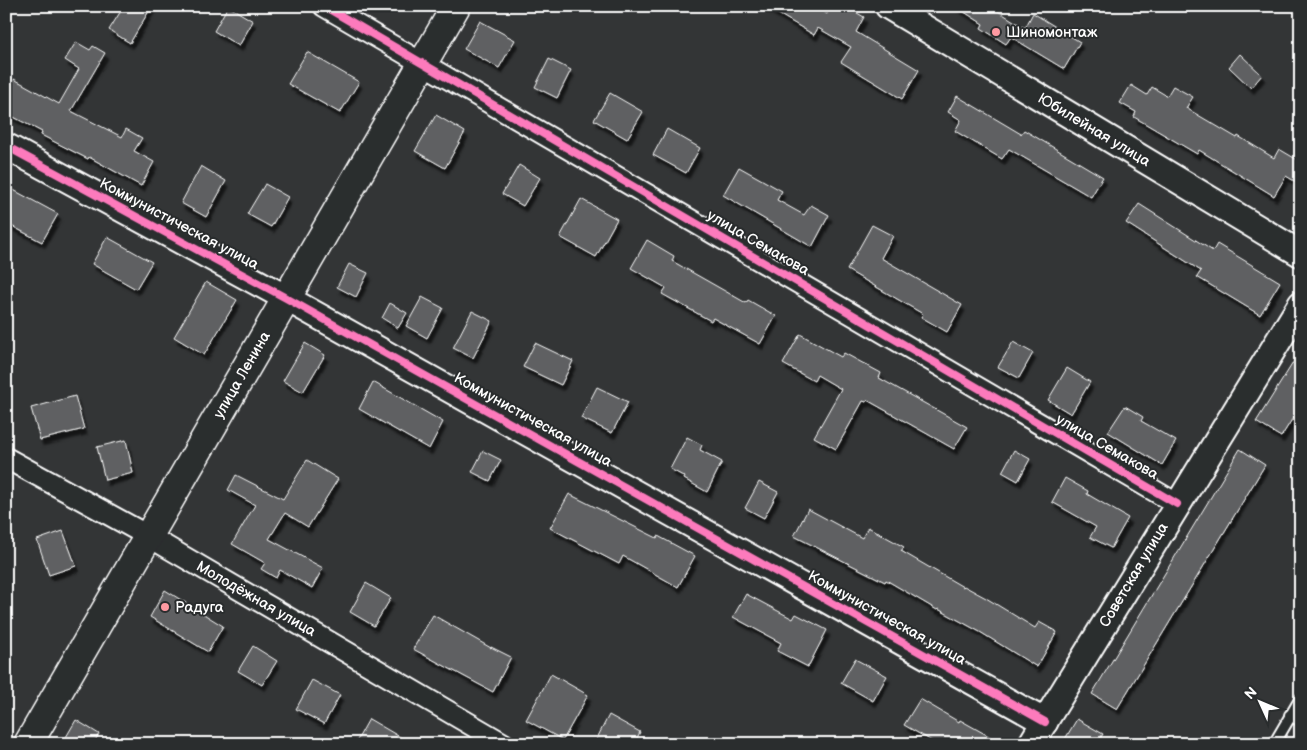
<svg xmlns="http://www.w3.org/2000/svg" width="1307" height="750" font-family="'Balsamiq Sans',sans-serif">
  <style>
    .building { fill: #5f6162; stroke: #fff; filter: url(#shadow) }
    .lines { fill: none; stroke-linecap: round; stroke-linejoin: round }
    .service-casing { stroke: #fff; stroke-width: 14 }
    .minor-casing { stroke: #fff; stroke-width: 24 }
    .tertiary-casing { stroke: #fff; stroke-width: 29 }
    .secondary-casing { stroke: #fff; stroke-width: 31 }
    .service { stroke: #2a2d2e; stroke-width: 10 }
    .minor { stroke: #2a2d2e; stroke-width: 20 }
    .tertiary { stroke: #2a2d2e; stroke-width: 25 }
    .secondary { stroke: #2a2d2e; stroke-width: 28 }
    .cycleway-casing { stroke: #2a2d2e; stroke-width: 11 }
    .cycleway { stroke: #fd7abc; stroke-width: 8 }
    .poi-dot { fill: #ff9aa2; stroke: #2a2d2e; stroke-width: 2 }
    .labels { text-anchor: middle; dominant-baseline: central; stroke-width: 4; stroke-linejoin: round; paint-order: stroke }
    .poi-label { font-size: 15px; fill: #fff; stroke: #2a2d2e; text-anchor: start }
    .street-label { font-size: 15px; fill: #fff; stroke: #2a2d2e }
  </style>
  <defs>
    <filter id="shadow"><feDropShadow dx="3" dy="5.5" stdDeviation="1" flood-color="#0009"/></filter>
  </defs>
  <rect width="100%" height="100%" fill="#333536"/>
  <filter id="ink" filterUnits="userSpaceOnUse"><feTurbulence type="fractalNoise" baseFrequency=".02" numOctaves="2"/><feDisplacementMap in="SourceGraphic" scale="10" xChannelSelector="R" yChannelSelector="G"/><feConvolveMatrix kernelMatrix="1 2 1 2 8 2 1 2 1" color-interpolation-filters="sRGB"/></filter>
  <g filter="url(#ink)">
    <g class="building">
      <polygon points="124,6 152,6 130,43 109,30"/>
      <polygon points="228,6 253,21 239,46 214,31"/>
      <polygon points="765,6 813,6 827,14 832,6 845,6 864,17 856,32 919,70 902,99 841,62 851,47 818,28 814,35"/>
      <polygon points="955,6 990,6 1025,28 1033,13 1080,42 1064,69 1011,37 1006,44 981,28 983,24"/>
      <polygon points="480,21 515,40 499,68 464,49"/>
      <polygon points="76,42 90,50 93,46 105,53 71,111 122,137 126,129 142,138 134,151 154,162 141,186 89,157 88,159 41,135 42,132 6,113 6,93 14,79 59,104 79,69 65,60"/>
      <polygon points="307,52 359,82 340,113 288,84"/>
      <polygon points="1240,54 1262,75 1251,88 1229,67"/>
      <polygon points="549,59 571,70 557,98 535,87"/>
      <polygon points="1131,85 1147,95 1152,87 1167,96 1173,86 1193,97 1186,108 1237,138 1238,136 1274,158 1279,149 1301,162 1301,185 1286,176 1274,196 1199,150 1197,154 1134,117 1136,112 1120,103"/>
      <polygon points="610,93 643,112 627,139 594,120"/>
      <polygon points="957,96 1021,134 1024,130 1103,177 1091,197 1009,149 1002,159 955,131 961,120 948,112"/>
      <polygon points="436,115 465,132 445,168 415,151"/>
      <polygon points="667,129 700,148 686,173 653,155"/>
      <polygon points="519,165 540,178 523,206 502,194"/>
      <polygon points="201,166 226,181 206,217 181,203"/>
      <polygon points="739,167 782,191 777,200 804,215 811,205 829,215 812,247 723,195"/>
      <polygon points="265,184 288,197 271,227 247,214"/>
      <polygon points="6,186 58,214 42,242 6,223"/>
      <polygon points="581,199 617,219 596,257 560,237"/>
      <polygon points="1139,204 1213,251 1217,244 1280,282 1260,315 1197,277 1201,271 1126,223"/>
      <polygon points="872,225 893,236 881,258 962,305 947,332 921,317 923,314 847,270"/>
      <polygon points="107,237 152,262 136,289 92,264"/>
      <polygon points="647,240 674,256 672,261 746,303 748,300 776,316 760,344 713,318 711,321 662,294 666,288 631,268"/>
      <polygon points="349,264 368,273 356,297 337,287"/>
      <polygon points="206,282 237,300 204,355 174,337"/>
      <polygon points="422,297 443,308 427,338 406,326"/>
      <polygon points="390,303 407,313 398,328 382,318"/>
      <polygon points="472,311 492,321 473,358 453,348"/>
      <polygon points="800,334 841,357 844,353 881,373 879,378 967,427 954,449 867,400 866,402 863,401 836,449 814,437 841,389 817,375 814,381 783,364"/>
      <polygon points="1013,342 1033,353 1019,378 998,367"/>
      <polygon points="305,343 325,355 303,392 283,381"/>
      <polygon points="535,343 573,361 561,385 523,367"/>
      <polygon points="1301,350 1301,405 1281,437 1256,422"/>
      <polygon points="1067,368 1090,382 1071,414 1048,400"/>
      <polygon points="373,382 443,422 429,449 359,409"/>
      <polygon points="597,387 628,402 612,433 581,418"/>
      <polygon points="75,396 84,429 40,440 31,408"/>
      <polygon points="1125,406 1143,417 1141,421 1176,441 1162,465 1108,432"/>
      <polygon points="687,437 702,445 700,450 722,462 707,492 684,479 685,477 670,469"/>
      <polygon points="126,440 133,473 105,480 97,447"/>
      <polygon points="1240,449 1265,465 1117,709 1092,694"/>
      <polygon points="1014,450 1030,459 1018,481 1002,472"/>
      <polygon points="483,451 501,460 490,481 472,472"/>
      <polygon points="307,460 338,479 308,527 285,513 269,539 323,568 312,588 280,570 276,578 261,569 265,563 232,544 255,505 228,490 236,475 283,499"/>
      <polygon points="1065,478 1088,491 1087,494 1128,518 1111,548 1090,537 1096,527 1052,502"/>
      <polygon points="759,482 778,492 764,518 745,508"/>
      <polygon points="569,494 657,538 658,536 695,556 678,587 623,556 619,564 550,528"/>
      <polygon points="808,509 862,538 868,527 904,547 901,551 963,587 964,586 986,598 1035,628 1039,622 1057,632 1037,667 980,632 938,609 937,610 886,580 885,582 794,536"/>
      <polygon points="63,531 76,566 49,575 37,540"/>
      <polygon points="366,583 391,598 374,626 350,612"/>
      <polygon points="165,590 223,626 208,652 150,617"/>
      <polygon points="746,594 793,619 796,614 827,630 808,667 777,651 781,643 733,617"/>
      <polygon points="433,615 491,648 491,647 511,657 493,692 413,649"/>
      <polygon points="253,646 277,661 262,685 238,671"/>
      <polygon points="855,659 887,676 873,701 841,683"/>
      <polygon points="551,674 588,695 563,740 526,720"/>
      <polygon points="312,680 340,695 324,724 296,709"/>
      <polygon points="920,699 959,722 960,720 1003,744 937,744 904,725"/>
      <polygon points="609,715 640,732 634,744 594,744"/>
      <polygon points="369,719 412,744 355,744"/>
      <polygon points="1077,719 1103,734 1097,744 1062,744"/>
      <polygon points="76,720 99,734 93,744 62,744"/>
    </g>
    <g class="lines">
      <defs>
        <g id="service">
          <polyline points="1290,715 1301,721"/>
          <polyline points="1274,744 1301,698"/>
        </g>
        <g id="minor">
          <polyline points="324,6 1177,504"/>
          <polyline points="6,458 148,536 504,744"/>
        </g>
        <g id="tertiary">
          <polyline points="888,6 1301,254"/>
          <polyline points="6,146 286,298 1045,722"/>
          <polyline points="1031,744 1301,304"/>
        </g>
        <polyline id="secondary" points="28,744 456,6"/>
      </defs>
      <use href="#service" class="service-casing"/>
      <use href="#minor" class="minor-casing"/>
      <use href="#tertiary" class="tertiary-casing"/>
      <use href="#secondary" class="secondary-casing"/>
      <use href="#service" class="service"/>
      <use href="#minor" class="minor"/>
      <use href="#tertiary" class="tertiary"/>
      <use href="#secondary" class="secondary"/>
      <defs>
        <g id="cycleway">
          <polyline points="324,6 1177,504"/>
          <polyline points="6,146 286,298 1045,722"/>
        </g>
      </defs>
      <use href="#cycleway" class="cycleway-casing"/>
      <use href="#cycleway" class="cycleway"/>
    </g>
  </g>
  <g class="poi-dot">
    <circle cx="996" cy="32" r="5"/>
    <circle cx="165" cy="607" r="5"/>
  </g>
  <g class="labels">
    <g class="poi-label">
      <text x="1006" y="32">Шиномонтаж</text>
      <text x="175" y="607">Радуга</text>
    </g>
    <g class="street-label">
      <text transform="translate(1094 130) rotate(31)">Юбилейная улица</text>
      <text transform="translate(179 224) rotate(28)">Коммунистическая улица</text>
      <text transform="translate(758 243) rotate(30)">улица Семакова</text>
      <text transform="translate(242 375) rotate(-60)">улица Ленина</text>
      <text transform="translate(533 420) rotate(29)">Коммунистическая улица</text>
      <text transform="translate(1107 447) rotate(30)">улица Семакова</text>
      <text transform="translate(1134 575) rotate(-59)">Советская улица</text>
      <text transform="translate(256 599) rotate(30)">Молодёжная улица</text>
      <text transform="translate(887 618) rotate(29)">Коммунистическая улица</text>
    </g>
  </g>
  <rect width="1307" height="750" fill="none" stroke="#2a2d2e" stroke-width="25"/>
  <rect x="12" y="12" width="1282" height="725" fill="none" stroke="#fff" stroke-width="2" filter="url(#ink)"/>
  <g transform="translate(1260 702) rotate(314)" stroke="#2a2d2e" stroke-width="4" paint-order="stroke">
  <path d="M0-4L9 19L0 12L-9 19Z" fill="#ffffff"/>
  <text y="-8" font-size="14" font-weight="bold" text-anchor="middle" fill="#ffffff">N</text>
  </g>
</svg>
